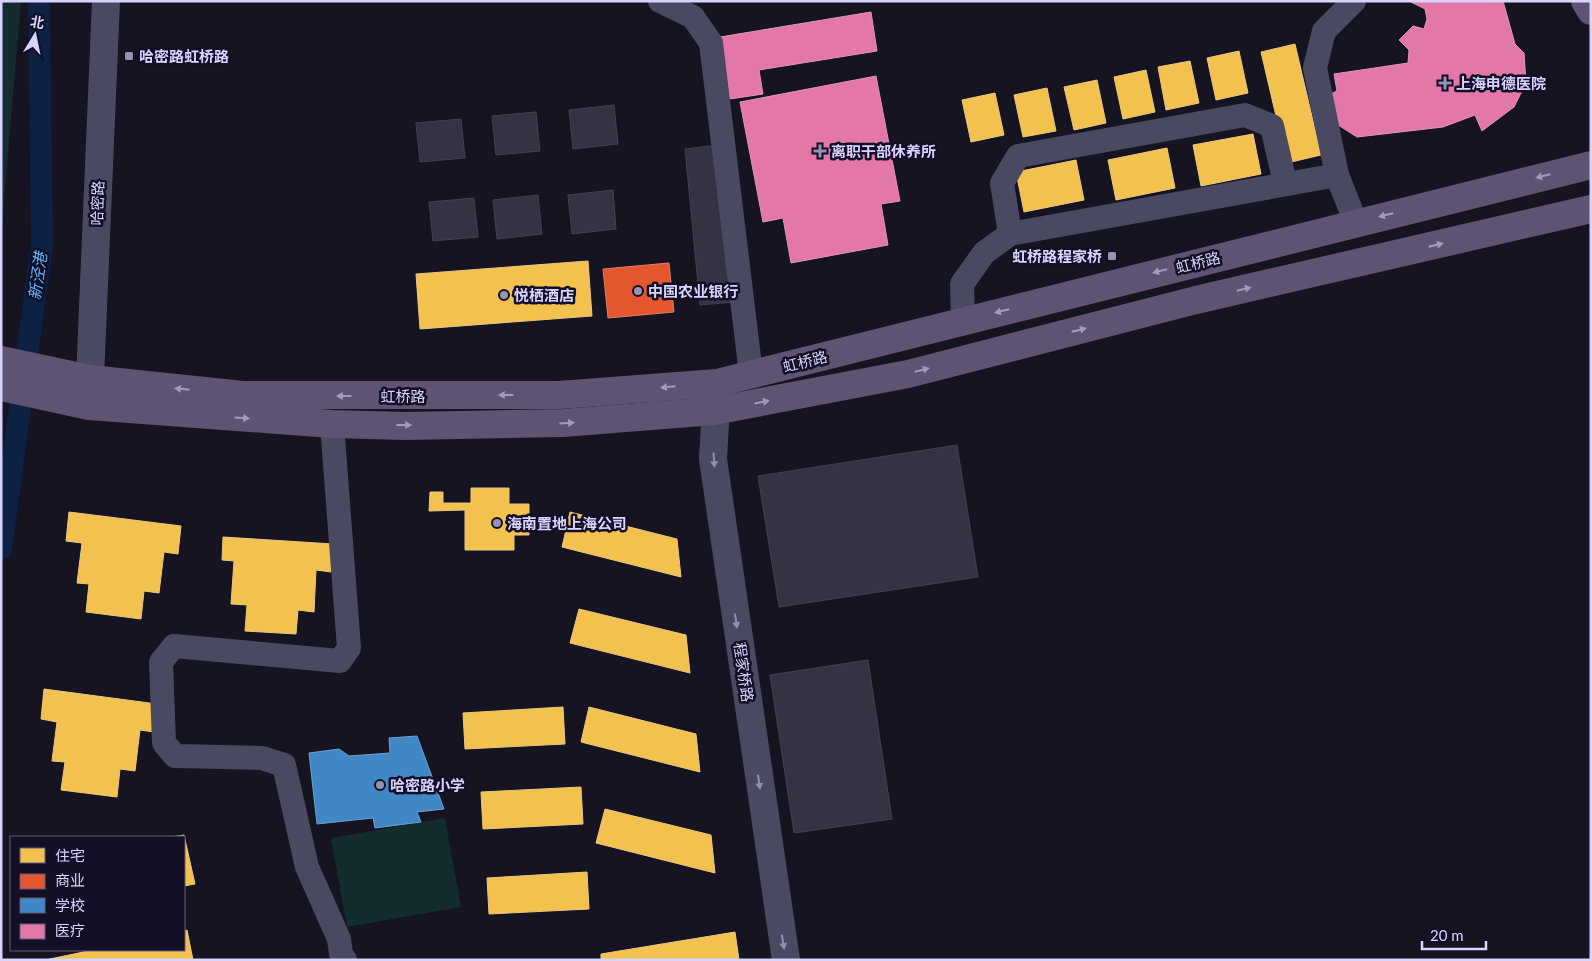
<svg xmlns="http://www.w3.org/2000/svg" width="1592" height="961" font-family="Lato,'Noto Sans SC',sans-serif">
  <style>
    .green { fill: #132c2d }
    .homes { fill: #f2c14e; stroke: #eac783 }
    .shops { fill: #e4572e; stroke: #e17c6d }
    .schools { fill: #3f88c5; stroke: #6d9fd6 }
    .health { fill: #e377a8; stroke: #e093c2 }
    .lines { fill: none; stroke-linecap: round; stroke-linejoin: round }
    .canal { stroke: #0d2144; stroke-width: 22 }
    .building { fill: #343243; stroke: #433f54 }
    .minor { stroke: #4a4962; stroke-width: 24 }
    .tertiary { stroke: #4a4962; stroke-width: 28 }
    .primary { stroke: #5e5373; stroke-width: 28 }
    .oneway { fill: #a29ac0 }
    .oneway2 { fill: #928eb0 }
    .poi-dot { fill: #9591b1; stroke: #130f26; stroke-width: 2 }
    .labels { text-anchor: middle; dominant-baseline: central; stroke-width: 5; stroke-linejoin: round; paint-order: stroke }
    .poi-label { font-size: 15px; font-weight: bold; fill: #d9d4ff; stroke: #130f26; text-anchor: start }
    .street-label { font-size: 15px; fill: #d9d4ff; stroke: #130f26 }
    .water-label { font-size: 16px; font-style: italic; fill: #62b6ff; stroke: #130f26 }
  </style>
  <rect width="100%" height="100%" fill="#161421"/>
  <g class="green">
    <polygon points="1,1 21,1 1,237"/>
    <polygon points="445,818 461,907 347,927 331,838"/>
  </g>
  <g class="homes">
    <polygon points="1295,44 1321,155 1287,163 1261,52"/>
    <polygon points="1239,51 1248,93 1216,100 1207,58"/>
    <polygon points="1190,61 1199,103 1166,110 1158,67"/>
    <polygon points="1146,70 1155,112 1123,119 1114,77"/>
    <polygon points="1097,80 1106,123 1074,130 1064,87"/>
    <polygon points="1047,88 1056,131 1023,137 1014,95"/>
    <polygon points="995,93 1004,135 971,142 962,100"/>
    <polygon points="1253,134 1261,174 1201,186 1193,145"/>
    <polygon points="1167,148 1175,188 1116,200 1108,160"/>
    <polygon points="1076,160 1084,200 1024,212 1016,172"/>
    <polygon points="588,261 592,316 420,329 416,274"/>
    <polygon points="471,488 509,488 509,504 529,504 529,535 514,535 514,550 465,550 465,510 429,511 430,492 443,492 443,503 471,503"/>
    <polygon points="69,512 181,526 178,554 164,552 159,593 144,591 141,619 86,612 89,584 77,583 82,543 66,541"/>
    <polygon points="570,512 677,539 681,577 562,547"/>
    <polygon points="223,537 333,544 331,572 316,570 314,612 298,610 296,634 245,631 247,605 231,604 234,561 222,560"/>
    <polygon points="579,609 686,635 690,673 570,643"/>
    <polygon points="44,689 157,704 154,732 140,730 135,771 120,769 117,797 61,790 65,762 52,761 57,722 41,719"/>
    <polygon points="563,707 565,744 465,749 463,713"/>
    <polygon points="589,707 696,734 700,772 581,742"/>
    <polygon points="581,787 583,824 483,829 481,792"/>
    <polygon points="605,809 711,835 715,873 596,843"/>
    <polygon points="184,835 195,884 184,886 184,837 172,837"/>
    <polygon points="587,872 589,909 489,914 487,878"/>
    <polygon points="187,930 193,960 45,960 93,950 184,950 184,931"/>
    <polygon points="735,932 739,960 601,960 601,954"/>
  </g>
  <polygon class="shops" points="669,263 674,312 608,318 603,269"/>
  <polygon class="schools" points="417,736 444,809 417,812 421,822 375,828 373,818 317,824 309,753 339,749 349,756 390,753 389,738"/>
  <g class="health">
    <polygon points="1409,1 1503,1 1515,44 1524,53 1526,83 1514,107 1482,131 1475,115 1443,127 1357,137 1335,123 1322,98 1337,91 1334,74 1408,63 1409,50 1399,40 1413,26 1424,29 1427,19 1425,9"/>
    <polygon points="871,12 877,51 759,70 763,94 730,99 720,37"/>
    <polygon points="876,76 900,201 881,204 888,245 791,263 783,218 763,222 740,102"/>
  </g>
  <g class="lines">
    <polyline class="canal" points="1,549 42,244 39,1"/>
  </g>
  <g class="building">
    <polygon points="614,105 618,144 573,149 569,110"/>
    <polygon points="536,112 540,151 496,155 492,116"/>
    <polygon points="461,119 465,158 420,162 416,123"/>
    <polygon points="719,145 734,302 700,305 685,149"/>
    <polygon points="613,190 616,229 572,234 568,195"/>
    <polygon points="538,195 542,234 497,239 493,200"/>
    <polygon points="474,198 478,237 433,241 429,202"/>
    <polygon points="957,445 978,577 779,607 758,476"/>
    <polygon points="868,660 892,819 794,833 770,675"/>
  </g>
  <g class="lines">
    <g class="minor">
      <polyline points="660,1 693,17 711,43 751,374"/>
      <polyline points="1354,1 1324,31 1315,68 1337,175 1356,223"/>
      <polyline points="1010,234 1002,183 1018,156 1245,115 1272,126 1285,183"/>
      <polyline points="963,321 962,284 984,253 1010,234 1337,175"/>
      <polyline points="332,424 349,648 340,661 174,646 161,662 164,743 175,756 262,758 284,765 307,867 339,939 341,954 345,960"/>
    </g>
    <g class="tertiary">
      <polyline points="717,387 713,459 786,960"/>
      <polyline points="89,402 106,1"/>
    </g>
    <g class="primary">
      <polyline points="1585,1 1591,11"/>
      <polyline points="1,360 90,379 243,395 559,395 717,383 1591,165"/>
      <polyline points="1,387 89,406 332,424 406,426 563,423 714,411 908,374 1196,300 1591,209"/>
    </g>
  </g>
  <defs><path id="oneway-solid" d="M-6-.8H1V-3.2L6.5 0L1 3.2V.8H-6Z" transform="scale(1.25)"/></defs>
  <g class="oneway">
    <use href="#oneway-solid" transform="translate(1543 176) rotate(166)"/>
    <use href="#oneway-solid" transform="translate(1386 215) rotate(166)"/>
    <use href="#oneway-solid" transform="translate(1436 245) rotate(-13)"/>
    <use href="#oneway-solid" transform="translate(1160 271) rotate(166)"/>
    <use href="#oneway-solid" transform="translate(1244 289) rotate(-13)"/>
    <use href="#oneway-solid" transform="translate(1002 311) rotate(166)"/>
    <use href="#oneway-solid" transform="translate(1079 330) rotate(-14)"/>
    <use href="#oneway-solid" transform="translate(922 370) rotate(-14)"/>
    <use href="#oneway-solid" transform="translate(668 387) rotate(175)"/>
    <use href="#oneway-solid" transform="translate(182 389) rotate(-174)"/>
    <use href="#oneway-solid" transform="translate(506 395) rotate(180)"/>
    <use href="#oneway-solid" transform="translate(344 396) rotate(-180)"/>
    <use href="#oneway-solid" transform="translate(762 402) rotate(-11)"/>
    <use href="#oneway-solid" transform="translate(242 418) rotate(4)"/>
    <use href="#oneway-solid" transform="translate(567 423) rotate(-3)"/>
    <use href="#oneway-solid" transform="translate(404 425)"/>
  </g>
  <g class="oneway2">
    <use href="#oneway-solid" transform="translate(714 460) rotate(86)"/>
    <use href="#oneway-solid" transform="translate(736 621) rotate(82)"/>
    <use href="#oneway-solid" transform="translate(759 782) rotate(82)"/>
    <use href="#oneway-solid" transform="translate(783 942) rotate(81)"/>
  </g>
  <g class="poi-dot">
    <rect x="124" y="51" width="10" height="10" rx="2.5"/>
    <path d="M1442.5 75.5h5v5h5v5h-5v5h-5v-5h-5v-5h5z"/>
    <path d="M817.5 143.5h5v5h5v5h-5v5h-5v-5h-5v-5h5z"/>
    <rect x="1107" y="251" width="10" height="10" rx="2.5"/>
    <circle cx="638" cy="291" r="5"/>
    <circle cx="504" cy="295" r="5"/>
    <circle cx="497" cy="523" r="5"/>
    <circle cx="380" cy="785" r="5"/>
  </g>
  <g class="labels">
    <g class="poi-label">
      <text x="139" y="56">哈密路虹桥路</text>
      <text x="1456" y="83">上海申德医院</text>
      <text x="831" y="151">离职干部休养所</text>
      <text x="1102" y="256" text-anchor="end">虹桥路程家桥</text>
      <text x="648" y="291">中国农业银行</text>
      <text x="514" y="295">悦栖酒店</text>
      <text x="507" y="523">海南置地上海公司</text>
      <text x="390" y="785">哈密路小学</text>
    </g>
    <g class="street-label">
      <text transform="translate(97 203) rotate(-88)">哈密路</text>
      <text transform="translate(1198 262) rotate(-14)">虹桥路</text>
      <text transform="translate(805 361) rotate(-14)">虹桥路</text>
      <text x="403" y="396">虹桥路</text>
      <text transform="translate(744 672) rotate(82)">程家桥路</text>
    </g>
    <g class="water-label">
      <text transform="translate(37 276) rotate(-82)">新泾港</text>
    </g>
  </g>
  <rect width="1592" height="961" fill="none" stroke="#d9d4ff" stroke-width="5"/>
  <rect x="10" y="836" width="175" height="115" fill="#130f26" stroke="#625e7d"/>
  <rect x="20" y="848" width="25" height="15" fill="#f2c14e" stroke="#625e7d"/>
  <text x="55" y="861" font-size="15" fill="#d9d4ff">住宅</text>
  <rect x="20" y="874" width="25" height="15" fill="#e4572e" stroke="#625e7d"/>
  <text x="55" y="886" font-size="15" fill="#d9d4ff">商业</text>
  <rect x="20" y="898" width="25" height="15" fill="#3f88c5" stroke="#625e7d"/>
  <text x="55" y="911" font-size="15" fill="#d9d4ff">学校</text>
  <rect x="20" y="924" width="25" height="15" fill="#e377a8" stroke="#625e7d"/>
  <text x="55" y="936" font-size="15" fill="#d9d4ff">医疗</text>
  <g transform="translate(35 35) rotate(10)" stroke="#130f26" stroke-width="4" paint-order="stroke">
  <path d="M0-4L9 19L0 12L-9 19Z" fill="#d9d4ff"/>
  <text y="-8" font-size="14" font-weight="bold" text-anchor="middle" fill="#d9d4ff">北</text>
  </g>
  <path d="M1422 941v8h64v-8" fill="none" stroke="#d9d4ff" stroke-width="2.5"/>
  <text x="1430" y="941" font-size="15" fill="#d9d4ff" stroke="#130f26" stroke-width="4" paint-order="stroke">20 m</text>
</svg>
